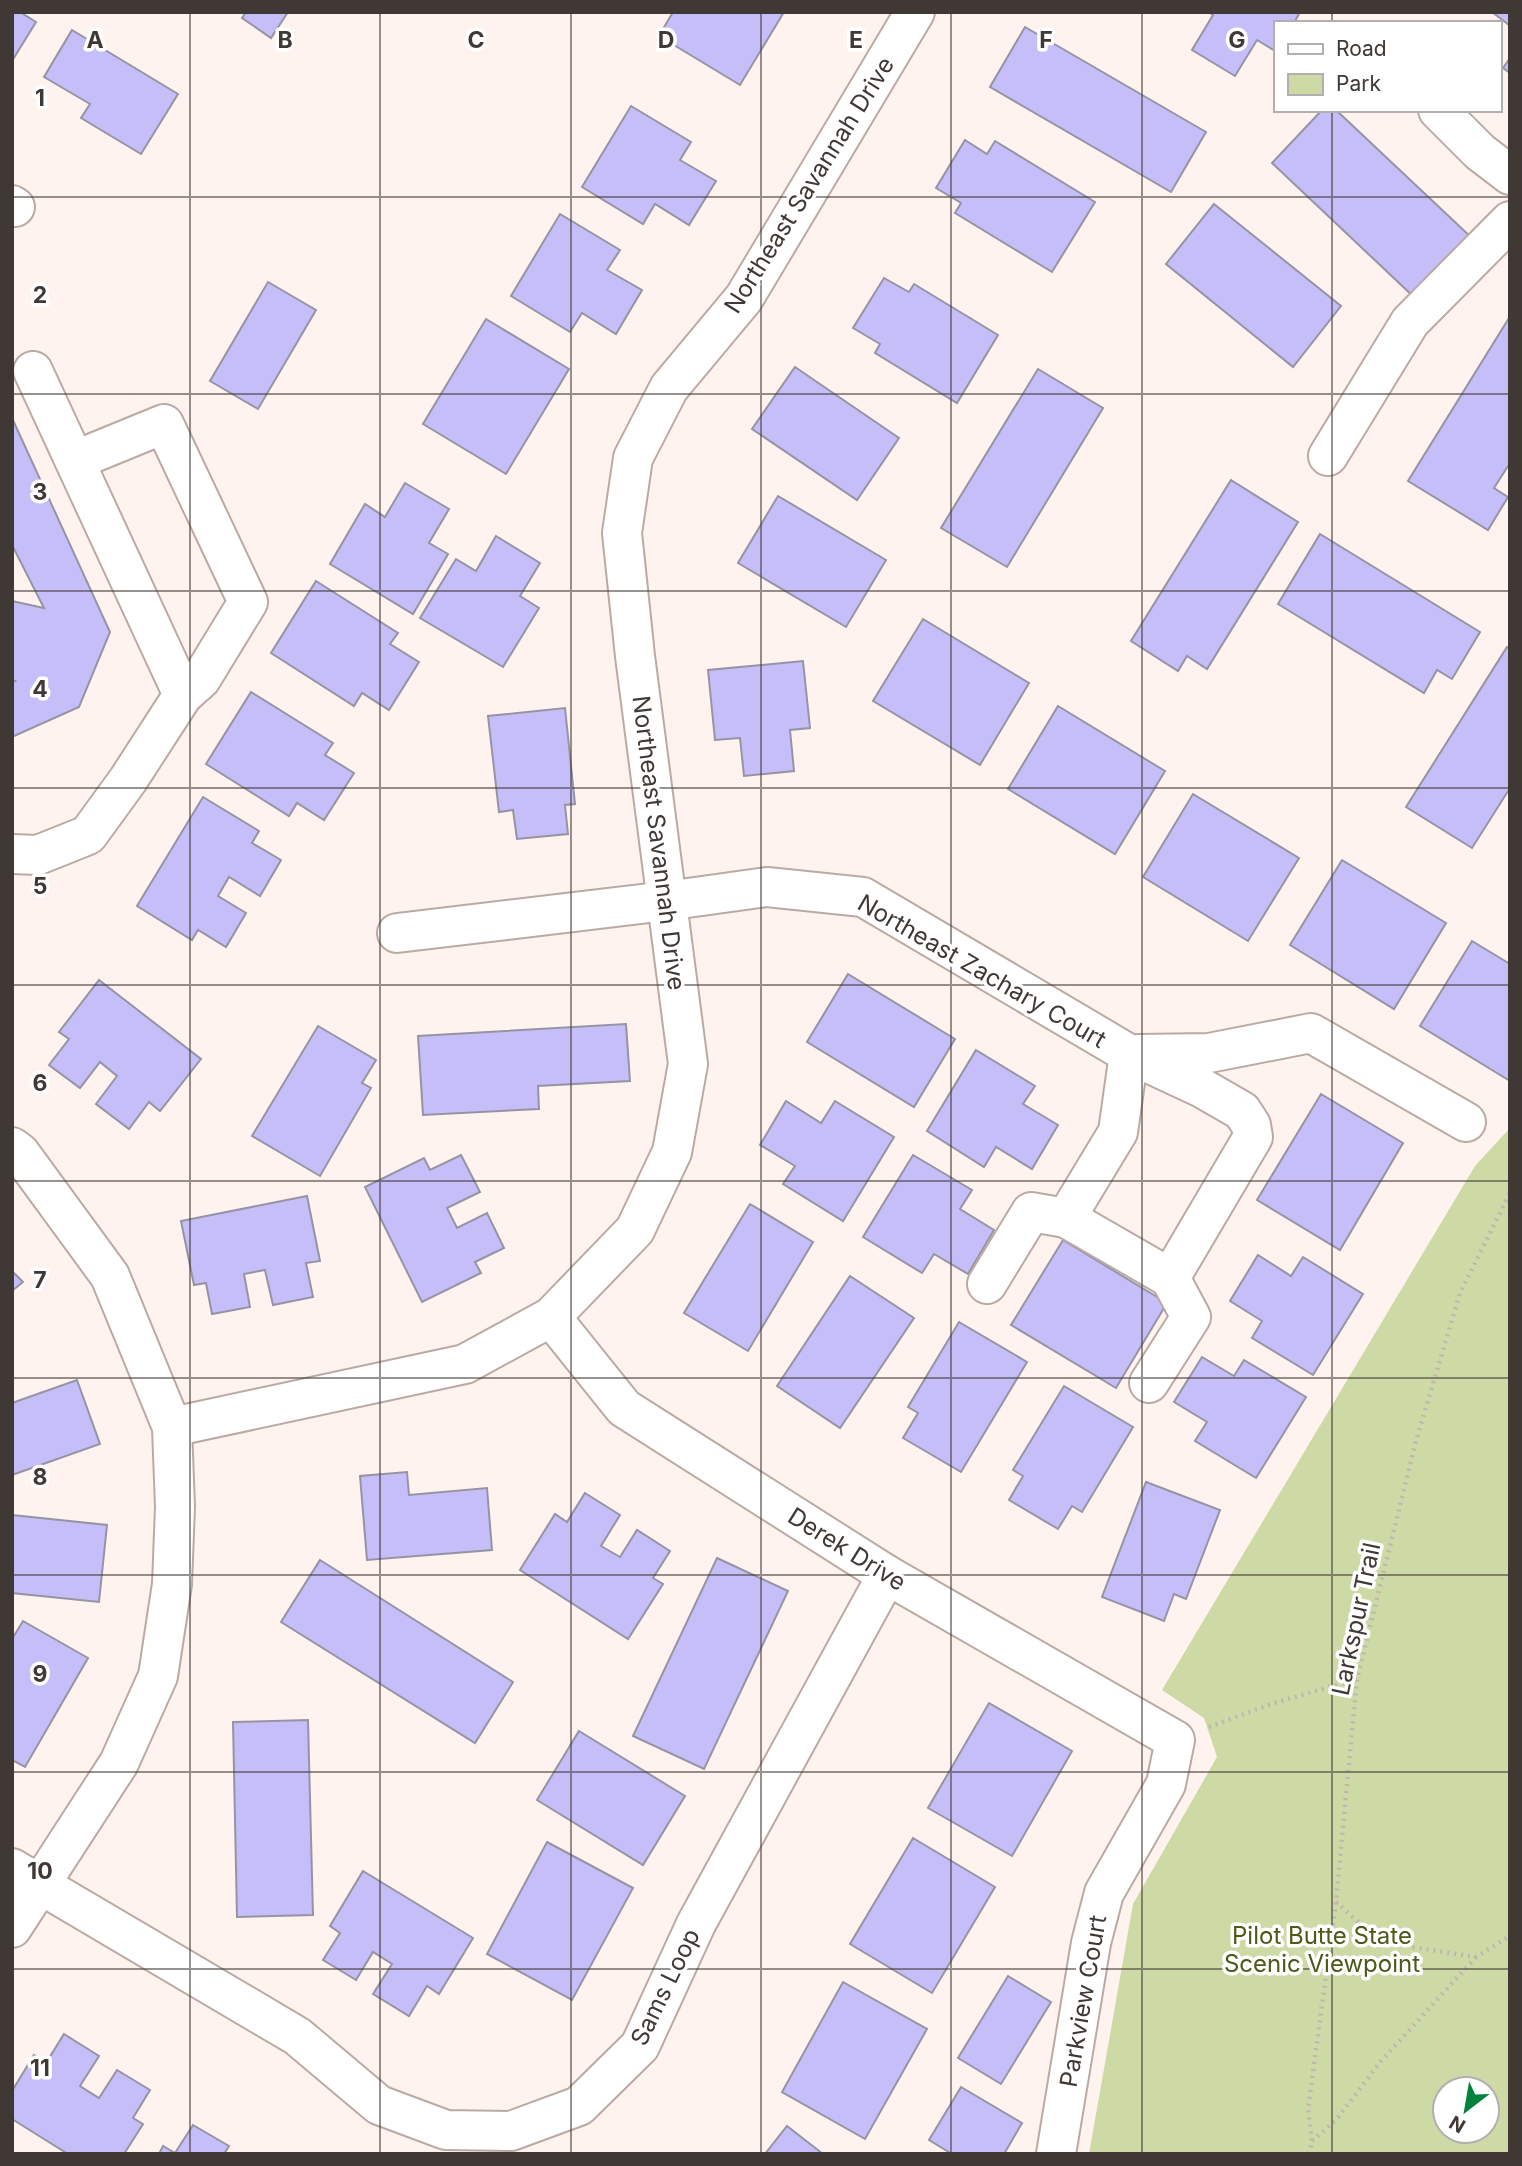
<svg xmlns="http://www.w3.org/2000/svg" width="1522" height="2166" font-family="Inter,sans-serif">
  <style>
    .green { fill: #cddaa5; fill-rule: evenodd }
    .building { fill: #c5bef8; stroke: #9694a4; stroke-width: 2 }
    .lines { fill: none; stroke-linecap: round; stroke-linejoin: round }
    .minor-casing { stroke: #bbaaa3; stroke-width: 42 }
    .path { stroke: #bfb5b1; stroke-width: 4.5; stroke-dasharray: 2 5; stroke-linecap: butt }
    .minor { stroke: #fff; stroke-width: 38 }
    .grid { fill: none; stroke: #3f3835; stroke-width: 2; stroke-opacity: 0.55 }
    .labels { text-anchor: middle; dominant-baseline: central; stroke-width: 7; stroke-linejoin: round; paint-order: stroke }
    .street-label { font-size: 24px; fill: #3f3835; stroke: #fff }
    .park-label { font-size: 24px; fill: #4d5919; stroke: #fff }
    .grid-label { font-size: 23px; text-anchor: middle; font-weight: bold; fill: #3f3835; stroke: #fff; stroke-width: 7; stroke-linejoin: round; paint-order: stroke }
  </style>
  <rect width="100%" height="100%" fill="#fff3ef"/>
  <path class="green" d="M1510,1128V2154H1089L1133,1904L1217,1757L1204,1718L1162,1690L1475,1166ZM1445,2089H1487V2131H1445Z"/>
  <g class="building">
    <polygon points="12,12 20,12 36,22 12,61"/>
    <polygon points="246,12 288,12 271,38 242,18"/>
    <polygon points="673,12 784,12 740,85 659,36"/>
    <polygon points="1208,12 1300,12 1294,23 1275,23 1275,51 1257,40 1235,76 1192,50 1213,15"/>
    <polygon points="1492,12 1510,12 1510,24 1509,25"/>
    <polygon points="1025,27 1206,132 1171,192 990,87"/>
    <polygon points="72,30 178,94 141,154 81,118 90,104 44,77"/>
    <polygon points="1510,58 1510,73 1503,68"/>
    <polygon points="631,106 691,142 680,160 716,181 689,225 655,204 643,224 582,187"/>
    <polygon points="1322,110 1336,110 1473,239 1416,299 1272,163"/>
    <polygon points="965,140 987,154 995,141 1095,202 1052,272 955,213 961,203 936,188"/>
    <polygon points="1214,204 1341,306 1293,367 1166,264"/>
    <polygon points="560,214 620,250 607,270 642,290 616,334 582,313 570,332 511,296"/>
    <polygon points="884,278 909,292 914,284 998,335 957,403 875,353 880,344 853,328"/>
    <polygon points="268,282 316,310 258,409 210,381"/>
    <polygon points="1509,318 1510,463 1494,488 1508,497 1488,530 1408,481"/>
    <polygon points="486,319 569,369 506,474 423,424"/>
    <polygon points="795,367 899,438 857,500 752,429"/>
    <polygon points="1038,369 1103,408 1007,567 941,528"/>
    <polygon points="12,418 110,632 79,707 12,737 12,683 15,681 12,680 12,601 44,608 12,545"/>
    <polygon points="1231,480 1298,522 1207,669 1187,656 1178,671 1131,641"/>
    <polygon points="405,483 449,509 429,543 448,554 413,614 330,564 365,504 385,517"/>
    <polygon points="778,496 886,560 846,627 738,563"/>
    <polygon points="1320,534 1480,632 1452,679 1437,670 1424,693 1278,604"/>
    <polygon points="496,536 540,563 520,596 539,608 503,667 420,618 456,559 476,571"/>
    <polygon points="316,581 398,633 390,644 419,662 389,710 362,693 354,706 271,653"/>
    <polygon points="923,619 1029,683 980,765 873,701"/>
    <polygon points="1507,647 1510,649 1510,788 1472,848 1406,807"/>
    <polygon points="803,661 810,728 790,730 794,771 744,776 740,738 715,740 708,670"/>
    <polygon points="251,692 333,743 325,755 354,773 324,820 297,803 289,816 206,764"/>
    <polygon points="1058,706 1165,771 1115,854 1008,789"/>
    <polygon points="565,708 575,804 565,805 568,834 517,839 513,810 499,812 488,716"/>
    <polygon points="1193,794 1299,858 1248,941 1143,877"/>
    <polygon points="203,797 259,831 252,843 281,860 260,896 229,877 218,896 246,913 226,947 198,930 192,940 137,906"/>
    <polygon points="1342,860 1446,923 1394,1009 1290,945"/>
    <polygon points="1472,941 1510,964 1510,1081 1420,1026"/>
    <polygon points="848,974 955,1039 914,1107 807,1042"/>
    <polygon points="99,980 201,1059 160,1111 149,1102 129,1129 96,1104 117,1076 100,1062 80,1088 49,1065 69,1039 59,1032"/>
    <polygon points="626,1024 630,1081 538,1086 539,1109 423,1115 418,1036"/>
    <polygon points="318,1026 376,1060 362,1083 371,1088 320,1176 252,1136"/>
    <polygon points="976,1050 1035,1086 1023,1104 1058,1125 1032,1169 996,1147 984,1167 927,1131"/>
    <polygon points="1321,1094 1403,1143 1340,1250 1257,1200"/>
    <polygon points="786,1101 821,1123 835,1101 894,1137 843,1221 783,1184 795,1166 760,1145"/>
    <polygon points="461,1155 480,1192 447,1208 457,1228 487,1213 504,1248 475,1262 481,1273 422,1302 365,1187 424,1158 430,1170"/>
    <polygon points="913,1155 972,1190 960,1209 994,1230 968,1274 934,1254 922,1273 863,1237"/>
    <polygon points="307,1196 320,1261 306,1263 313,1297 273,1305 265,1270 244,1274 250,1307 212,1314 206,1283 194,1285 181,1221"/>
    <polygon points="750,1204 813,1242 748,1351 684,1313"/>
    <polygon points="1063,1240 1167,1303 1116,1388 1011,1325"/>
    <polygon points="1258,1255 1291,1276 1303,1257 1363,1294 1313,1375 1252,1338 1262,1321 1230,1301"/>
    <polygon points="12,1271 23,1282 12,1291"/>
    <polygon points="850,1276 914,1318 840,1428 777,1386"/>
    <polygon points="959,1322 1027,1362 961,1472 903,1438 918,1413 908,1407"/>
    <polygon points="1202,1357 1234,1376 1244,1360 1306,1397 1256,1478 1195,1441 1207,1422 1174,1402"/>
    <polygon points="77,1380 100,1444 12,1475 12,1403"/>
    <polygon points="1064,1386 1133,1427 1082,1512 1072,1506 1058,1529 1009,1500 1023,1476 1013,1470"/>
    <polygon points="407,1472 409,1495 487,1488 492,1550 367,1560 360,1476"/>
    <polygon points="1146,1482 1220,1510 1186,1599 1174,1594 1164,1621 1102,1597"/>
    <polygon points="585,1493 620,1515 601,1546 620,1557 637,1530 670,1551 653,1578 663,1584 628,1639 520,1570 555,1514 567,1522"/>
    <polygon points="12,1515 107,1525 99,1602 12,1593"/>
    <polygon points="717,1558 788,1591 704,1769 633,1736"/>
    <polygon points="320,1560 513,1682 475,1743 281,1622"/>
    <polygon points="23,1621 88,1658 25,1767 12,1760 12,1639"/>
    <polygon points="989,1703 1072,1751 1012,1856 928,1808"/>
    <polygon points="308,1720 313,1915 237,1917 233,1722"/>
    <polygon points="579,1731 685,1796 643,1865 537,1800"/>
    <polygon points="913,1838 995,1887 932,1993 850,1944"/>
    <polygon points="547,1842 633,1888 572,2000 487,1954"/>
    <polygon points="363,1871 473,1938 439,1994 427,1986 409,2016 373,1994 392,1964 373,1952 356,1980 323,1960 340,1933 330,1926"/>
    <polygon points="1008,1976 1051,2002 1001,2084 958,2058"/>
    <polygon points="843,1982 927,2029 865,2139 782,2092"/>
    <polygon points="64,2034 99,2056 80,2086 99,2098 117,2070 150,2090 133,2118 143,2124 124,2154 68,2154 12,2119 12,2091 34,2055 46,2063"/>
    <polygon points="961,2087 1022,2123 1004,2154 952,2154 929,2140"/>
    <polygon points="193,2125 229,2146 224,2154 159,2154 163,2146 175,2153"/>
    <polygon points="787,2126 823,2154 765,2154"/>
  </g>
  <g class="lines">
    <defs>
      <g id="minor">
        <polyline points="1438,110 1480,152 1510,175"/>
        <polyline points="12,205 15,207"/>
        <polyline points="1328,456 1410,322 1510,221"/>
        <polyline points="76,460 164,424 248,602 201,679 183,695"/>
        <polyline points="12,854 38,855 88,835 128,780 183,695 33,371"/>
        <polyline points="397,933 666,901 767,887 863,897 1129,1054 1202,1088 1242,1111 1251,1125 1253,1137 1170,1278 1066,1218 1118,1132 1129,1054"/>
        <polyline points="1138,1054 1209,1053 1311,1033 1466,1122"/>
        <polyline points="12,1147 20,1153 110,1276 172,1427 175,1507 172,1584 158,1676 119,1763 12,1928"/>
        <polyline points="987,1284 1031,1212 1066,1218"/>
        <polyline points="551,1317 624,1408 887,1575 1175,1740 1166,1784 1104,1893 1091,1943 1056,2154"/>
        <polyline points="1149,1383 1191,1317 1170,1278"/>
        <polyline points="172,1427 465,1364 551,1317 635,1230 672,1152 688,1064 635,656 622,533 633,458 669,388 744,298 915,12"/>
        <polyline points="12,1868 297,2036 379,2105 446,2130 511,2131 579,2106 640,2046 696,1924 887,1575"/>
      </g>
    </defs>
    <use href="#minor" class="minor-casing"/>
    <g class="path">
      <polyline points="1209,1727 1271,1704 1357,1679"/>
      <polyline points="1336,1902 1371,1933 1390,1942 1412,1947 1476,1957 1510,1936"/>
      <polyline points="1312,2141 1336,2120 1381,2061 1476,1957"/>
      <polyline points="1309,2154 1312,2141 1308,2109 1336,1901 1357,1679 1416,1441 1460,1293 1510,1193"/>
    </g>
    <use href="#minor" class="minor"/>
  </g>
  <path class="grid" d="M190,12V2154M380,12V2154M571,12V2154M761,12V2154M951,12V2154M1142,12V2154M1332,12V23M1332,110V2154M12,197H1510M12,394H1510M12,591H1510M12,788H1510M12,985H1510M12,1181H1510M12,1378H1510M12,1575H1510M12,1772H1510M12,1969H1510"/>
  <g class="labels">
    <g class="street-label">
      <text transform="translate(809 185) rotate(-58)">Northeast Savannah Drive</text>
      <text transform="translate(659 843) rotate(83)">Northeast Savannah Drive</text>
      <text transform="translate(982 971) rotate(30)">Northeast Zachary Court</text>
      <text transform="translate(847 1549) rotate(32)">Derek Drive</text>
      <text transform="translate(1356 1619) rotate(-78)">Larkspur Trail</text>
      <text transform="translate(665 1987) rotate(-64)">Sams Loop</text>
      <text transform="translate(1083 2001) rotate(-80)">Parkview Court</text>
    </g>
    <g class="park-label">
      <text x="1322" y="1935">Pilot Butte State<tspan x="1322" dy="28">Scenic Viewpoint</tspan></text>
    </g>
  </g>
  <g class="grid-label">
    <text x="95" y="48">A</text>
    <text x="285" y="48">B</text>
    <text x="476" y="48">C</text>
    <text x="666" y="48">D</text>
    <text x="856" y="48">E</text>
    <text x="1046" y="48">F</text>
    <text x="1237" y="48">G</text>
    <text x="40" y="106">1</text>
    <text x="40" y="303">2</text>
    <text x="40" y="500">3</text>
    <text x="40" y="697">4</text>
    <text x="40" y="894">5</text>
    <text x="40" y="1091">6</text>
    <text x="40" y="1288">7</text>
    <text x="40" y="1485">8</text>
    <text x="40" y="1682">9</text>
    <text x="40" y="1879">10</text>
    <text x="40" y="2076">11</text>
  </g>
  <rect width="1522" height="2166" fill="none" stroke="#3f3835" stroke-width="28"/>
  <rect x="1274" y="21" width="228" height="91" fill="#ffffff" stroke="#b2afae" stroke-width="2"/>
  <rect x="1288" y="44" width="35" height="10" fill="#ffffff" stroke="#b2afae" stroke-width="2"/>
  <text x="1336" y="56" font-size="21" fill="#3f3835">Road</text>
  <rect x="1288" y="74" width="35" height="21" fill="#cddaa5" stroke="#b2afae" stroke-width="2"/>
  <text x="1336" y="91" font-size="21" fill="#3f3835">Park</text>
  <g transform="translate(1466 2110) rotate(211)"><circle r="33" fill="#ffffff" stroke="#b2afae" stroke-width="2"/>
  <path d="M0-5L12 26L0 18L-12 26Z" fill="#01833d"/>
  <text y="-10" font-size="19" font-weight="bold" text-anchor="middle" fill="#3f3835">N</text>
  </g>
</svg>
